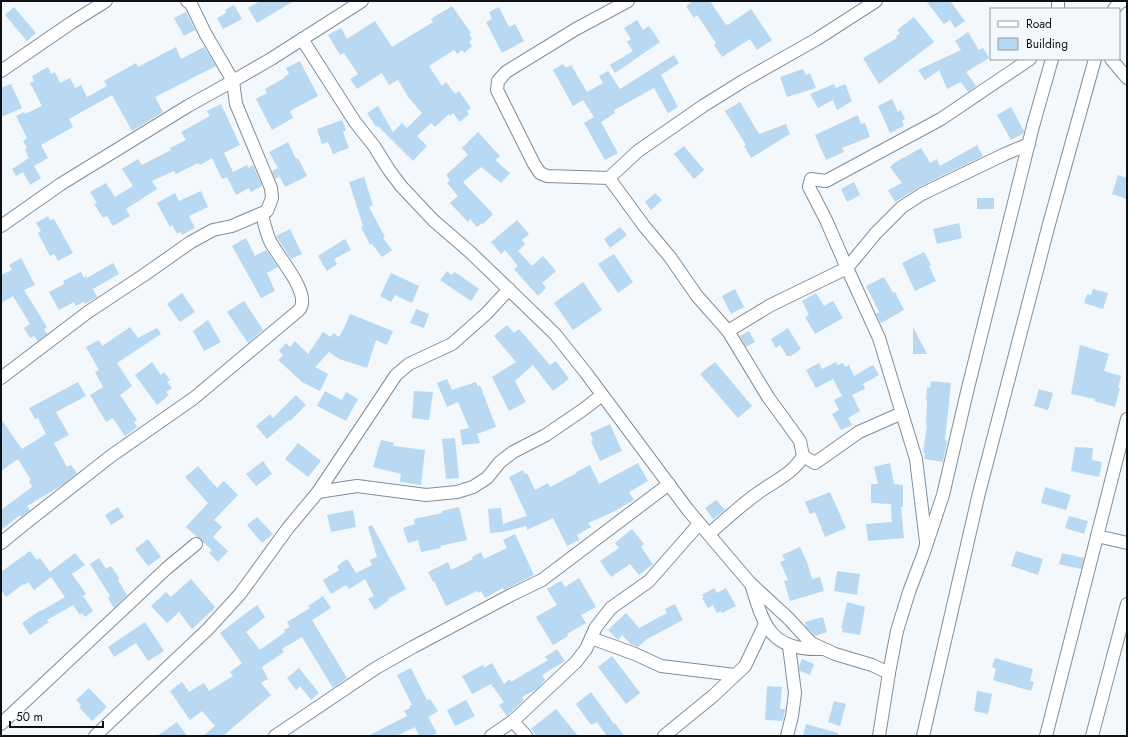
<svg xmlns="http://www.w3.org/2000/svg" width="1128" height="737" font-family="Jost,sans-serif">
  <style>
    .building { fill: #b9d8f1 }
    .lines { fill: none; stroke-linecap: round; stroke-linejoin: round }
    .street-casing { stroke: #818e99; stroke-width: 14 }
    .street { stroke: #fff; stroke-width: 12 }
  </style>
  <rect width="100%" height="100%" fill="#f2f8fc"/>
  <g class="building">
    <polygon points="260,1 294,1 257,23 248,8"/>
    <polygon points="693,1 710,1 726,25 727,24 728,25 751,9 772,40 757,50 750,39 722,57 714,45 716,43 697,15 694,18 686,6"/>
    <polygon points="926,1 950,1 965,21 955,28 950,20 944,24"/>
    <polygon points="234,5 242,19 223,29 217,18 226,13 225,10"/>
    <polygon points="452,6 471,33 469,34 472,39 469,42 472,46 464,53 462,50 457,54 454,50 429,66 442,86 446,82 455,94 459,91 471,108 467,111 469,114 460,122 453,113 450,116 449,114 435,127 431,123 417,136 427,146 413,161 378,126 376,127 367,113 378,106 393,132 402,123 407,128 422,113 409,98 398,80 389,85 382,73 357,89 350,79 358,74 344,53 340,55 328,35 341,28 347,39 375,21 392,47 433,22 431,19"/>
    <polygon points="14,7 36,33 27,41 5,15"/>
    <polygon points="499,7 509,27 515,24 524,41 502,53 486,22 492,19 489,12"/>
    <polygon points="186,12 195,30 184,36 174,18"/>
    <polygon points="914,17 934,42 879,84 863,58 897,38 896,36 900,33 897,30"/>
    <polygon points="637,20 643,30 649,26 660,42 615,73 610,65 633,51 627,42 631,39 624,28"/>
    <polygon points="968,32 979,50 983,48 989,58 966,72 976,86 968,92 961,82 947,89 939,70 925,80 918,70 961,50 955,41"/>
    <polygon points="176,47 181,59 204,47 216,66 155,97 163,112 132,131 112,95 69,119 73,127 41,145 48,158 34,166 41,178 30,185 23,172 16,176 12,169 29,158 25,149 27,148 23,141 27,138 16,116 24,112 25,114 42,106 30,83 34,81 32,76 48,67 51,74 55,72 60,83 70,78 75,88 81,85 87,97 107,86 104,81 136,63 138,67"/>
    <polygon points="674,55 679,63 661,75 678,107 668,113 654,88 614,110 615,113 601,122 618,153 605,160 584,123 594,117 583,100 573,106 553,70 563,64 566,68 571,65 587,92 603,83 599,76 608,71 620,89"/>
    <polygon points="300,61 318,96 290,111 293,118 272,130 256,99 267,93 265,89 284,78 284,77 289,74 286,68"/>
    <polygon points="803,69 806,75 810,73 816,88 787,97 780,77"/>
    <polygon points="11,84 22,108 1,117 1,88"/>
    <polygon points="834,84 836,88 845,84 852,101 837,110 833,100 818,108 810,94"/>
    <polygon points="892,99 898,112 901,110 905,119 902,121 904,126 890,133 878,106"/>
    <polygon points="740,102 759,134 786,124 790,134 751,158 744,146 746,145 725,111"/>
    <polygon points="221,104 240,145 224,153 233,172 247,165 248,168 253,165 262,186 251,192 249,188 236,195 227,177 222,179 212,158 200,165 198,163 176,174 174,171 152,181 157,189 126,209 130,216 113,226 107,216 103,218 94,204 97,203 90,192 106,183 115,197 133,186 122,169 138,159 142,165 171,150 170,148 186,140 181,132 210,116 207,111"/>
    <polygon points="1011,107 1024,131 1024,133 1011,140 997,115"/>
    <polygon points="858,115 861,124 865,123 870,137 842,148 844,152 826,160 815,135"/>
    <polygon points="342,120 346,130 343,132 349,148 333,154 328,142 322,144 317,129"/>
    <polygon points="478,132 500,156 495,160 510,173 501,183 481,167 463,182 493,214 483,224 482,223 477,227 470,219 468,222 450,203 458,196 447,183 450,180 446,175 468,155 462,148"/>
    <polygon points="288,142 296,159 298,158 307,176 285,187 280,177 275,179 272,171 278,168 269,152"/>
    <polygon points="977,145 983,156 919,187 895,202 888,190 902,183 890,167 896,162 921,148 930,163 937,159 940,166"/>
    <polygon points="684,146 704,170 694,179 674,154"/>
    <polygon points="1118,175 1127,178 1127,199 1112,194"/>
    <polygon points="364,177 373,205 369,207 385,237 383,238 392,250 382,257 372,244 370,245 361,227 363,226 349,182"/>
    <polygon points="854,182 860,195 847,202 841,189"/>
    <polygon points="201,191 208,207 189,216 195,228 182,235 181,232 177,234 172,225 170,227 157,203 175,193 179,201"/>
    <polygon points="655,193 662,200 651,210 645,202"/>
    <rect x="977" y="198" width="17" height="11"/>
    <polygon points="48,216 50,220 54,219 73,253 58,261 54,254 50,256 38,233 41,231 36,223"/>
    <polygon points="517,220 529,234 522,240 525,244 518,251 532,266 543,256 556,271 542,283 546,288 538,296 514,269 518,266 505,250 501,254 491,242"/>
    <polygon points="959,223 962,238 937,244 933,229"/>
    <polygon points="620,227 627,235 610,248 604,239"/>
    <polygon points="290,229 302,254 291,259 276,236"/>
    <polygon points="246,238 255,256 266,250 278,267 267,273 275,291 261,298 232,246"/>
    <polygon points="345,239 351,250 334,259 337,264 327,271 318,256"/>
    <polygon points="924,252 931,265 929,266 936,281 915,291 902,263"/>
    <polygon points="614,254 633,282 618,293 598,264"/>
    <polygon points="21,258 35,285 24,290 47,327 44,329 47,334 38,341 34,336 30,338 24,328 30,324 13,296 1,303 1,275 12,270 9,265"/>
    <polygon points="113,263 119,274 93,289 97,297 85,304 84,302 76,306 74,302 59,310 49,292 64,284 63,281 81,272 84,278 86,276 87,278"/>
    <polygon points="447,271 451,275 455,272 479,289 471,301 440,280"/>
    <polygon points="391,273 419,286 412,303 395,295 391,302 380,296"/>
    <polygon points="884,277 893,293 895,292 904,310 881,323 876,314 879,312 866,286"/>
    <polygon points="583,282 602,310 573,330 554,303"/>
    <polygon points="735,289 744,307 731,314 722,296"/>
    <polygon points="1093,289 1108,293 1103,309 1084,303 1087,294 1091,295"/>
    <polygon points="182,293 195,312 180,322 167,304"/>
    <polygon points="816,293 824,306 833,301 843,318 815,334 805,317 809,315 802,301"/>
    <polygon points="244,301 263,330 248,343 227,312"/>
    <polygon points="416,309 429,314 424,328 410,323"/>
    <polygon points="350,314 393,331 387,345 376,340 367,368 339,359 329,352 315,367 328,374 320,391 302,382 278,360 283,355 279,351 286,343 290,347 295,341 308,354 323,332 331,337 333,333 339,337 344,328"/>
    <polygon points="208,320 221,342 204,351 193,331"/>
    <polygon points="507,325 514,333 519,329 550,365 556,361 569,379 553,391 533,365 515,381 526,402 509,411 492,377 516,362 494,336"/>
    <polygon points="130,327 138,338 157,328 161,334 117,363 132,386 120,395 137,420 134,422 137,427 125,436 113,418 106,422 90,395 103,387 95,372 99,370 86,347 99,340 102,346"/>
    <polygon points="913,327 927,354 913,354"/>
    <polygon points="788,328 801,349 791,356 787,356 780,345 776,348 771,339"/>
    <polygon points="749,331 755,342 746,347 740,336"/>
    <polygon points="1080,345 1109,354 1104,371 1121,376 1118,388 1120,388 1115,407 1094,401 1095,399 1071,394"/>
    <polygon points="152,362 161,375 164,372 170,380 167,382 172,388 166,392 169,395 157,405 135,375"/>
    <polygon points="715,362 752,406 738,418 700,374"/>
    <polygon points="836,362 838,365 843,363 845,367 849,365 854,376 873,365 879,375 863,384 865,389 852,395 860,411 848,418 852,425 841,430 832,414 839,410 834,400 842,396 833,379 816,388 806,370 819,363 822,369"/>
    <polygon points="447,379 452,390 476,382 478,387 480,385 496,427 477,434 480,443 462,445 460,430 469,428 458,402 447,407 437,383"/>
    <polygon points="931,381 951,383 945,440 947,441 943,462 924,459 925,453 923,453 927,425 926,425 927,400 926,400 927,387 930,388"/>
    <polygon points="78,382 86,396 56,412 69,435 54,443 67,467 71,465 77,473 64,484 27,506 30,510 21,517 20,515 1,530 1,510 32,487 29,481 31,480 18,459 1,471 1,419 22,449 46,434 38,418 35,419 29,408"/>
    <polygon points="1039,389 1053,393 1048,410 1034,406"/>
    <polygon points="325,391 342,400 346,392 358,399 346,421 317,406"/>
    <polygon points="414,391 433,392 429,420 412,418"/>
    <polygon points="296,395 306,405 290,421 289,420 267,439 256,426 270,414 273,418"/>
    <polygon points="610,424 622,451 600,461 591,441 593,440 590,433"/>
    <polygon points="455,438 459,478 446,479 442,439"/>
    <polygon points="381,440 394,443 393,446 425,450 421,485 400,482 401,474 373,467"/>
    <polygon points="298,443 321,461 308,477 285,459"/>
    <polygon points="1075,447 1093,448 1092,460 1102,462 1099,477 1071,471"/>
    <polygon points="263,461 272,474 256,486 246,474"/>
    <polygon points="638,463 648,481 629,492 634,500 613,512 588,523 591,527 577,535 579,540 567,546 553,518 527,530 526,526 503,532 490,533 488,509 501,508 503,524 527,516 509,477 523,470 525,474 527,473 535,490 548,483 550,487 577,473 576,472 590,465 599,484"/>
    <polygon points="890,463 894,484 903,485 903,507 901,507 904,538 868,541 866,524 892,522 891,504 871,503 871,484 878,484 874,467"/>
    <polygon points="198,466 217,488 224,481 238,495 214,520 222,527 213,537 228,551 218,562 209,553 212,550 203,542 201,539 197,537 186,527 208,503 185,477"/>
    <polygon points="1045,487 1071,495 1066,510 1041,503"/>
    <polygon points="830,492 846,528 825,537 815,512 810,514 805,502"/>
    <polygon points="716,500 725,510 713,519 705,508"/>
    <polygon points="118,507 124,517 111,525 105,515"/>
    <polygon points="459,507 467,540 440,546 441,548 421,552 418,540 408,543 403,528 415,524 414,519 442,513 442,511"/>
    <polygon points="353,510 356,527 331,532 327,515"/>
    <polygon points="1069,516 1088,521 1084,534 1065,528"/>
    <polygon points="257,517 273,534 262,543 247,525"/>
    <polygon points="372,525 406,589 388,599 389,600 375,610 368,599 374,596 365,579 349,589 346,585 331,594 323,580 339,570 337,566 347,559 356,573 372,565 370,560 377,557 368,527"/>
    <polygon points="632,529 644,544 641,547 653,564 639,575 630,564 611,577 600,561 619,548 615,543"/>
    <polygon points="515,534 534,575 504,590 503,588 485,598 481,591 478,593 477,591 446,606 434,581 433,582 428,572 448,562 451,570 473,559 472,557 481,552 484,559 507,548 503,540"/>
    <polygon points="148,539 161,557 148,566 135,549"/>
    <polygon points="800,547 807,562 812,579 820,577 824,591 790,601 784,581 788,580 780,562 785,560 782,555"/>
    <polygon points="30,551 37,560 40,558 50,572 75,553 85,565 72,574 86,594 83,596 93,611 85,617 82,613 80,615 73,605 47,620 49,622 30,635 22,623 41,610 41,611 65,597 51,577 34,590 28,582 24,585 23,584 6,597 1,590 1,572"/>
    <polygon points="1016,551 1043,559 1038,575 1011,566"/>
    <polygon points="1062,553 1084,558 1081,569 1059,564"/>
    <polygon points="99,558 106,569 111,566 119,578 118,580 127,595 114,608 108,598 110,596 90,564"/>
    <polygon points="837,571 860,574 857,595 834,591"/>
    <polygon points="579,578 596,607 581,615 586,623 567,634 568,636 553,645 536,617 557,605 547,589 561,581 565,587"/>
    <polygon points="191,579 215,607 213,609 214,609 192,629 179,612 167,623 151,606 166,592 171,597"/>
    <polygon points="714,588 717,593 726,588 736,606 722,613 721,611 717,613 713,605 708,608 702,598 704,597 702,595"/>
    <polygon points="323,596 331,608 312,620 347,678 333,688 302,637 282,649 284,652 262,667 268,679 261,683 271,695 223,736 203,736 215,726 202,711 190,720 170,691 182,682 189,692 204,683 209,691 233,676 230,672 242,663 220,633 257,605 265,617 246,632 260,650 285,632 284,630 290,627 287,622 310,608 308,606"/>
    <polygon points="847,602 865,607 860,635 842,632 843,628 841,629"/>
    <polygon points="675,604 683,620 647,639 638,647 631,644 622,635 618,640 608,630 626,613 639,628 667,613 665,609"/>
    <polygon points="823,617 827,632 815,636 806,627 805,622"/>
    <polygon points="145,622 164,651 148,661 136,643 114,657 108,647"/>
    <polygon points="557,649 565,661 542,675 545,680 537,689 522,697 524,700 507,716 499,705 504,702 491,684 472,694 462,676 483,665 484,668 492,663 504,684 510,679 511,682 548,660 545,657"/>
    <polygon points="612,656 640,693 626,704 598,667"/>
    <polygon points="995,658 1033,669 1030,681 1034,682 1031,691 993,680 996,669 992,667"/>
    <polygon points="802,659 814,664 810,675 800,671 799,666"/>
    <polygon points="299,668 319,693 311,700 300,686 296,690 287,678"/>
    <polygon points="411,668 427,700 430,699 438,711 428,717 437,733 431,736 419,736 415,727 396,736 368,736 407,716 404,711 410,708 409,706 412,705 397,675"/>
    <polygon points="767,686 782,687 780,709 785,709 783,721 765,720"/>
    <polygon points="89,688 107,707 92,721 79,707 81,705 76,700"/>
    <polygon points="977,691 992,694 988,714 974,711"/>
    <polygon points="591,692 614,724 615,723 624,736 607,736 597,722 591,725 576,704"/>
    <polygon points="466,700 475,716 455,726 447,710"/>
    <polygon points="834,701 846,704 840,726 828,722"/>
    <polygon points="556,709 578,736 537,736 531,729"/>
    <polygon points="177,722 187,736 157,736"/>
    <polygon points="806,724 838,733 838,736 803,736"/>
  </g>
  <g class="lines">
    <defs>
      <g id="street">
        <polyline points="628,1 576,29 506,72 498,81 497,90 534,164 540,173 547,176 609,178 644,226 670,257 697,296 728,331 771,305 847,268 826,220 809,187 811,179 826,181 941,119 1030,59"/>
        <polyline points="1058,9 1058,1"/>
        <polyline points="1114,9 1119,3 1123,1"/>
        <polyline points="302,39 355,122 374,146 389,170 401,186 433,220 470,252 555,334 586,373 688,510 750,583 789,619 811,643 835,654 872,665 889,673"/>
        <polyline points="1111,59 1127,78"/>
        <polyline points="1,71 71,23 106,1"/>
        <polyline points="609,178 638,151 703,106 743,81 817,39 876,1"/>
        <polyline points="1,226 61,184 188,106 233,81 205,33 191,4 187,1"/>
        <polyline points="1,378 88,312 144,275 191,242 213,230 232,226 267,211 272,198 271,188 236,104 233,81 271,59 362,1"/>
        <polyline points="803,456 815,463 859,432 902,413"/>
        <polyline points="318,492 357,486 426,495 457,492 473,487 487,478 500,462 513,452 546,435 584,409 602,395"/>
        <path d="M709,534C725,520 741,505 758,493C774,481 793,474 803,456L800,441L768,397L728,331"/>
        <polyline points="1097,536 1127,543"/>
        <polyline points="926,542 916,459 879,338 847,268 876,233 902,207 922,194 1005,154 1029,144"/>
        <path d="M1,543L23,525L111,456L194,398L298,311C300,309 302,306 302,303C304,285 278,257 270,241C266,232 264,223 262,214"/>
        <path d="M751,584C764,627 771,651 822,649"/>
        <polyline points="591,638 635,654 661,666 735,675"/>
        <polyline points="513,721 526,736"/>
        <polyline points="1,724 167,568 196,544"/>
        <polyline points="95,736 208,629 240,594 288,528 318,492 396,375 409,364 452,344 487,313 509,289"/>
        <polyline points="275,736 376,668 413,647 511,595 542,580 669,484"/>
        <polyline points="491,736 513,721 576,662 586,649 596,627 611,608 649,581 699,524"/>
        <polyline points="664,736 713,696 745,666 765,624"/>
        <polyline points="787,736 792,716 795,693 789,646"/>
        <polyline points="879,736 889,673 897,631 909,592 923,555 943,495 967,392 1033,126 1052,59"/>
        <polyline points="923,736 979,493 1049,224 1095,59"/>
        <polyline points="1046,736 1127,419"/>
        <polyline points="1092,736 1127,604"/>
      </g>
    </defs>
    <use href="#street" class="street-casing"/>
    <use href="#street" class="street"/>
  </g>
  <rect width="1128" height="737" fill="none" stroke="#0e1216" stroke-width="4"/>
  <rect x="990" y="8" width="130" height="52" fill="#f2f8fc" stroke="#979ca0"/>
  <rect x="998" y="21" width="20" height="6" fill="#ffffff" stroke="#979ca0"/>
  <text x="1026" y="28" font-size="12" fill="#0e1216">Road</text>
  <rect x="998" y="38" width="20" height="12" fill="#b9d8f1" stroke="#979ca0"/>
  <text x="1026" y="48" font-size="12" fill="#0e1216">Building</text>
  <path d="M10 721v6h93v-6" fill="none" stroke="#0e1216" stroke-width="2"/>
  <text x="16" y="721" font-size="12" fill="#0e1216" stroke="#f2f8fc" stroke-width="3" paint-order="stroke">50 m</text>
</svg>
